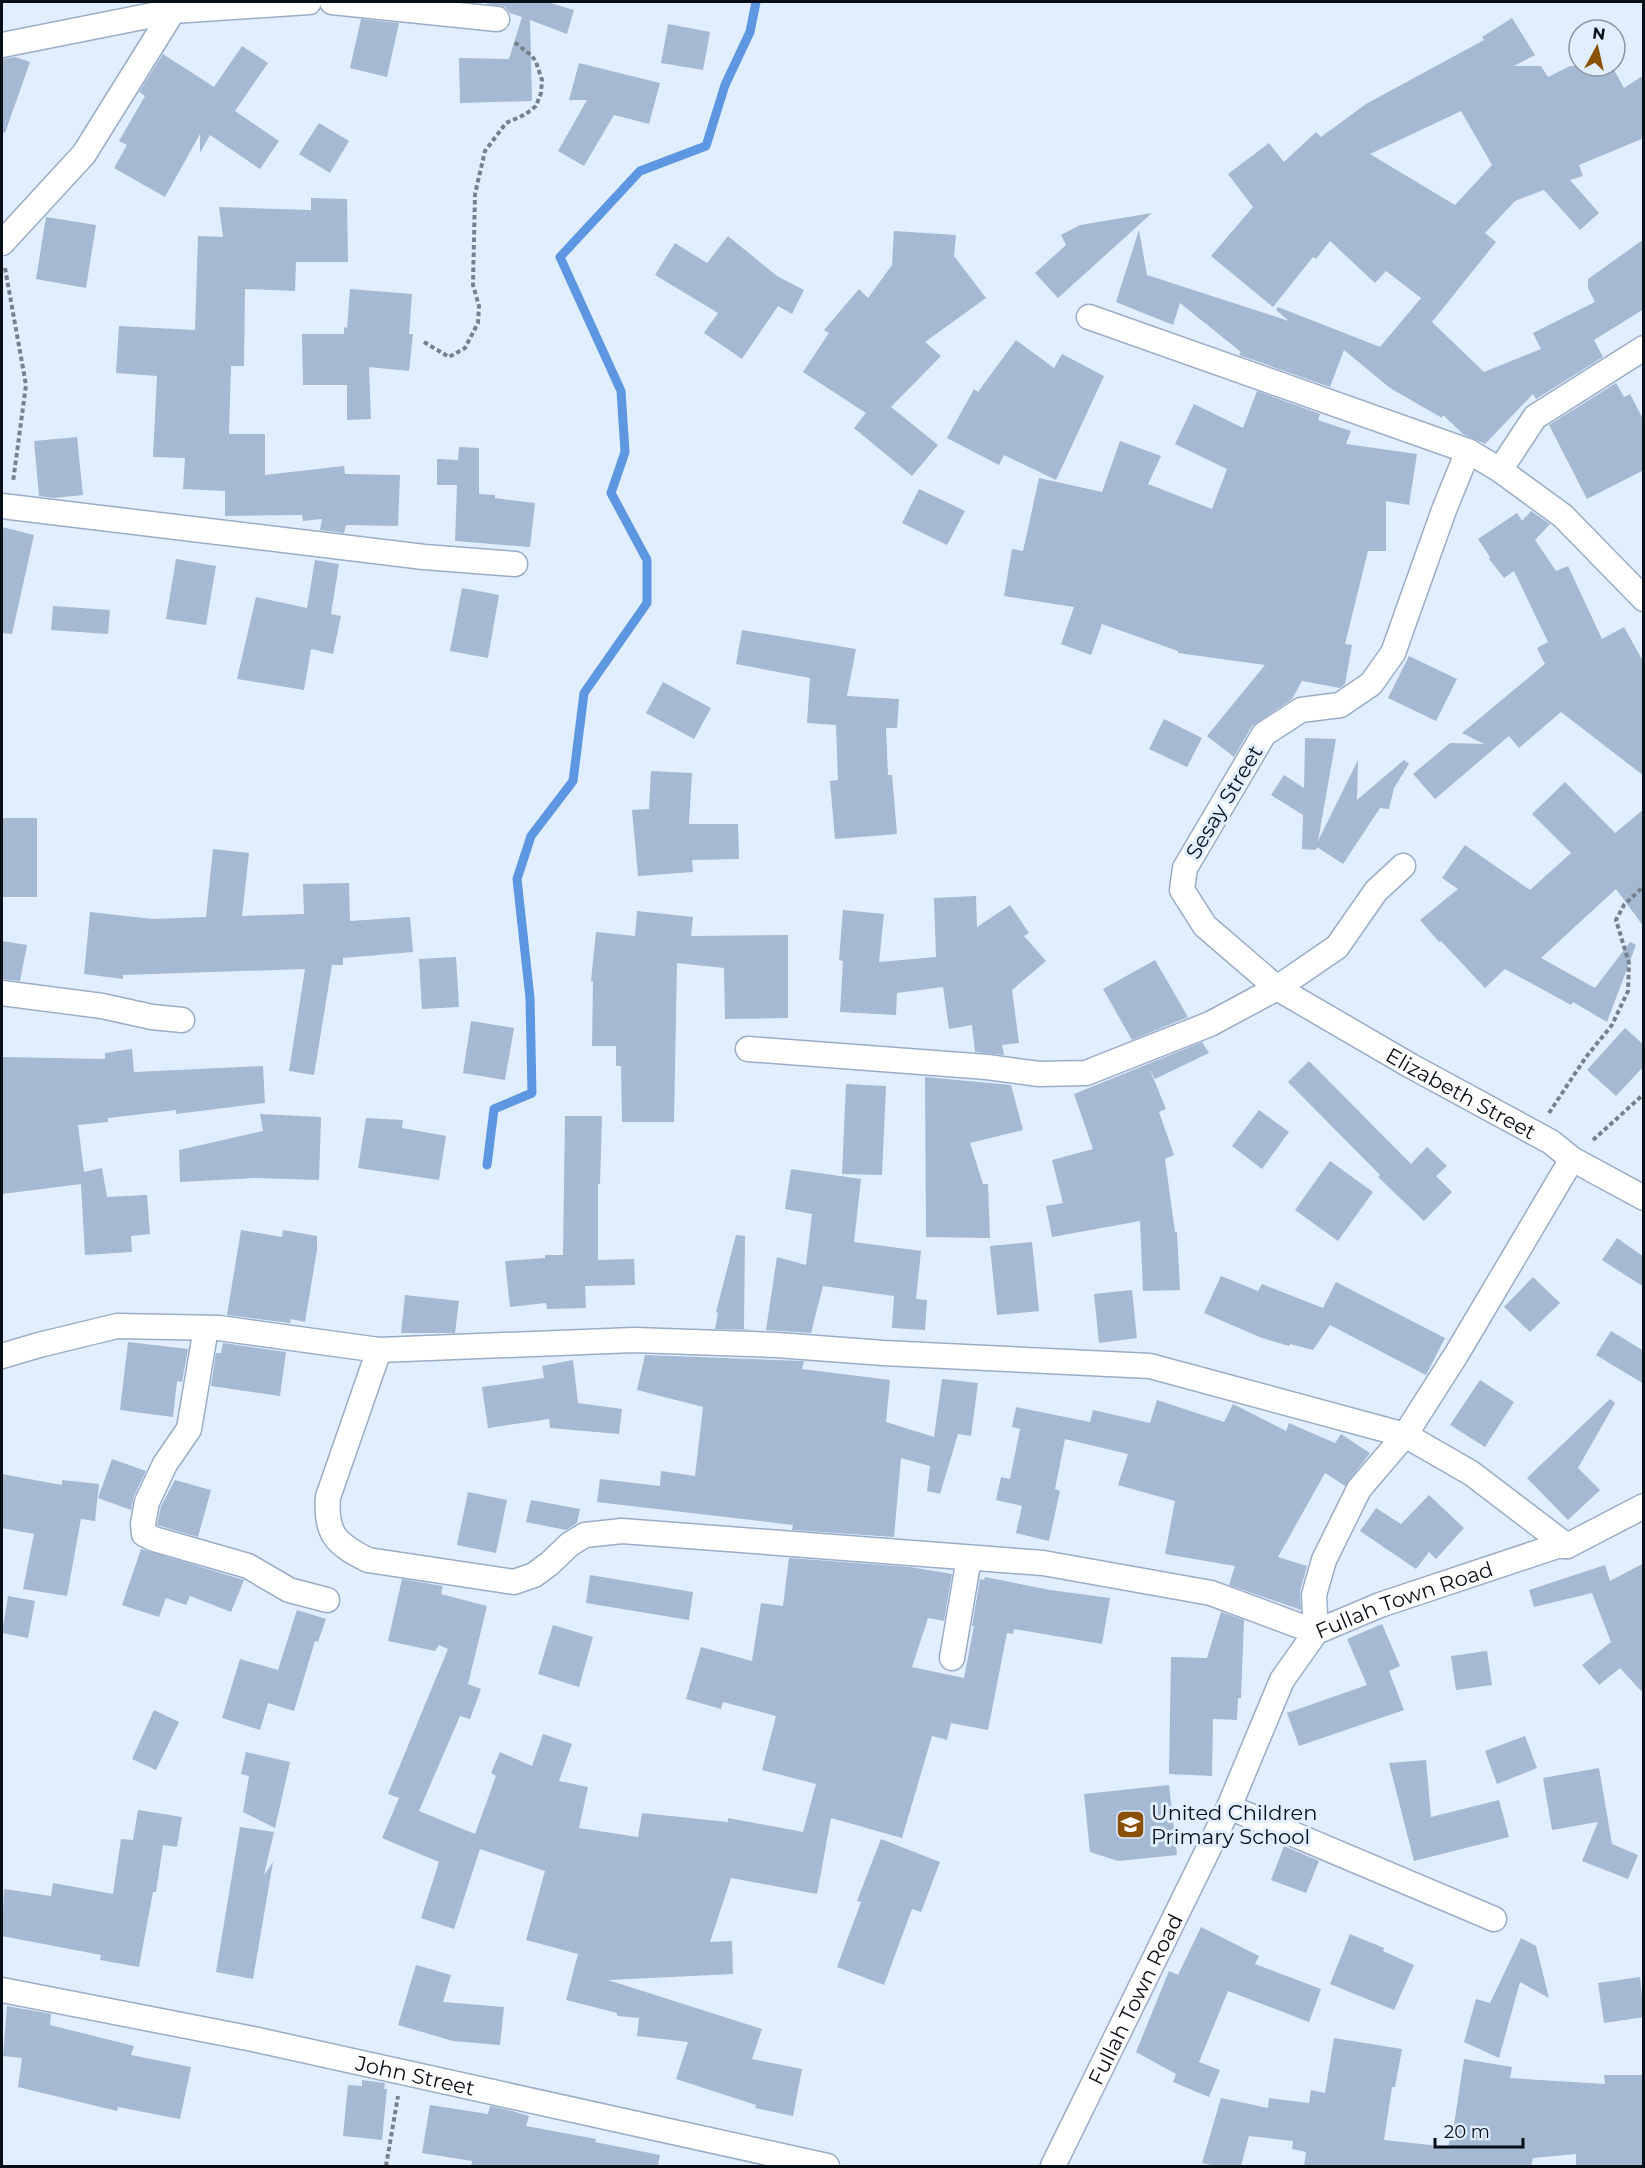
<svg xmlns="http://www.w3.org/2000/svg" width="1645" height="2168" font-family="Montserrat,sans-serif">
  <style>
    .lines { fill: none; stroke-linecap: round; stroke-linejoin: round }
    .stream { stroke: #5d97e2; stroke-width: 9 }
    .building { fill: #a5b9d3; fill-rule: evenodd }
    .street-casing { stroke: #9aadc7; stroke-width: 27 }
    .path { stroke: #77818e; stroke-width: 4; stroke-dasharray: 4.5 3; stroke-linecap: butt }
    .street { stroke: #fff; stroke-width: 24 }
    .labels { text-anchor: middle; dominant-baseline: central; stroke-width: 6; stroke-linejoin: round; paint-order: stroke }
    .street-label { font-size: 21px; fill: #090f18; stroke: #e1eeff }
    .poi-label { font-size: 21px; fill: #090f18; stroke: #e1eeff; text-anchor: start }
  </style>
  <rect width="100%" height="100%" fill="#e1eeff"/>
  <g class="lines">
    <polyline class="stream" points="487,1165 494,1109 532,1093 530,998 517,879 531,836 573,781 584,693 647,603 647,560 611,493 625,452 621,391 560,257 640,171 706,146 725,85 750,32 756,2"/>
  </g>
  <g class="building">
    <polygon points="487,2 547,2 574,10 567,34 530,20 532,101 460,103 459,58 509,59 522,17 510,13 505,7 487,4"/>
    <path d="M1512,18L1535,55L1514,66H1541L1548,77L1570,66H1612L1624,88L1644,75V138L1579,165L1583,176L1570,180L1599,213L1580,230L1544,190L1515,201L1485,233L1496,242L1432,322L1484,372L1541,349L1533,333L1595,302L1588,288V279L1644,239V309L1594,340L1603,357L1536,399L1533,394L1485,444L1463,434L1443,415L1442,418L1390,388L1344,350L1330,387L1239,355L1241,352L1180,303L1173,325L1116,302L1139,230L1147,275L1289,321L1276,310L1278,307L1380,347L1421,298L1386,271L1375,283L1330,241L1316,259L1313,257L1273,307L1211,256L1253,207L1228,174L1269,143L1284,162L1316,132L1321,137L1366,104L1484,40L1482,37ZM1461,111L1492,165L1455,205L1370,154Z"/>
    <polygon points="361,19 399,23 387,77 350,68"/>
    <polygon points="668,24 710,32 703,70 661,63"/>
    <polygon points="242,46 268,63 235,111 279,141 260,169 210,135 200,153 200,134 165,197 114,168 127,145 119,141 145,96 139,92 163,54 214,87"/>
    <polygon points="15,57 30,62 5,133 2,132 2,59"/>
    <polygon points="579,63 660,83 649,124 614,115 584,166 558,151 587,100 569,100"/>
    <polygon points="319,123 349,141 330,173 299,154"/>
    <polygon points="311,198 347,199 348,262 296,262 295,291 245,289 244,366 231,366 229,434 265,434 265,475 344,466 345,474 400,475 398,526 346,525 344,533 320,530 322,519 303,521 302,515 225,516 225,491 183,489 185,458 153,457 157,376 116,373 119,326 195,330 198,236 223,237 219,207 311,210"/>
    <polygon points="1152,213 1058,298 1035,273 1066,245 1061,235 1080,225"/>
    <polygon points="46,217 96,225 86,288 36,279"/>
    <polygon points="894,231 956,235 954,256 986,298 925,342 941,356 891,407 938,445 912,476 854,428 866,413 803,372 829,333 824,330 859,289 868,298 892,265"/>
    <polygon points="728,236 777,276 804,290 792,314 778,306 742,359 704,333 718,313 655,275 675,243 707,263"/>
    <polygon points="350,289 412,294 409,334 413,334 409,371 369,367 371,419 347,420 347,385 303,385 302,334 344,334 344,327 347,328"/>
    <polygon points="1016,340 1054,368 1062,354 1104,376 1056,480 1004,455 999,465 947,438 974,389 978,392"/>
    <polygon points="1616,383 1624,397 1630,394 1644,421 1644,470 1587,499 1549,425"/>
    <polygon points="1257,391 1320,414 1318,420 1351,431 1346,444 1417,454 1409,505 1386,501 1386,551 1368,551 1345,644 1352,645 1345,684 1340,688 1302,681 1292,699 1252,726 1234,757 1207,736 1265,665 1178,653 1178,651 1102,624 1091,655 1061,644 1074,607 1004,596 1012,549 1023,551 1039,478 1102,492 1120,441 1161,456 1148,484 1212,509 1227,469 1175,444 1194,404 1243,428"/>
    <polygon points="77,437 83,495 54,498 39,496 34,441"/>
    <polygon points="459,447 479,448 479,494 495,495 495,498 535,503 530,547 455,541 457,485 437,485 437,459 458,460"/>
    <polygon points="919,489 965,511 947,545 902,523"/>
    <polygon points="1531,511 1550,524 1535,540 1556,571 1568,566 1602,639 1624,627 1644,663 1644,776 1561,712 1519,748 1509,736 1435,799 1413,774 1450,743 1484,744 1462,733 1545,664 1537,648 1548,642 1514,571 1504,578 1489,559 1490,557 1478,539 1517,513 1522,521"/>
    <polygon points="2,527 34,535 12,634 2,633"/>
    <polygon points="176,559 216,566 206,625 166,619"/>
    <polygon points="315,560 339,564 331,614 341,616 333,654 311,649 304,690 237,679 256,597 307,608"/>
    <polygon points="462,588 499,595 488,658 450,651"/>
    <polygon points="53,606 110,610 108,634 51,630"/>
    <polygon points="742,630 856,649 847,696 899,699 897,728 886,728 888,775 892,775 897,834 835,839 830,781 838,780 836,725 807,723 810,678 736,664"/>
    <polygon points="1409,656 1457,679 1436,721 1388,698"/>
    <polygon points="663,682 711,708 694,739 646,713"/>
    <polygon points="1164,719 1202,738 1187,767 1149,749"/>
    <polygon points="1305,738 1336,739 1318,841 1358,760 1357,800 1404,760 1409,764 1394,788 1389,809 1380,808 1343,864 1317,847 1316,850 1302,849 1303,815 1271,795 1284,775 1304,788"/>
    <polygon points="651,771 692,773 689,824 738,824 739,859 692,860 693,872 638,876 632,810 649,809"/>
    <polygon points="1565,782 1615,833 1644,809 1644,927 1616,889 1541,958 1595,988 1630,942 1636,945 1607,1022 1573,1002 1571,1005 1505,969 1485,988 1441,941 1439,942 1420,920 1458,889 1442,878 1465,845 1530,890 1571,853 1532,814"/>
    <rect x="2" y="818" width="35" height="79"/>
    <polygon points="213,849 249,853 242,916 304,914 303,884 349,883 350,921 410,917 413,952 343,958 343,965 332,965 314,1075 289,1071 305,969 123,975 123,979 84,974 90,912 153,919 206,917"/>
    <polygon points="976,896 977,927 1010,905 1029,933 1024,936 1046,961 1012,990 1019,1043 1002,1045 1004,1055 975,1052 972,1025 949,1029 943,987 897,993 896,1015 840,1012 843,961 839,960 843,910 884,914 879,962 936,957 934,898"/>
    <polygon points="637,911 693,917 691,936 788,935 788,1018 725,1019 724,968 677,963 674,1122 622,1122 621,1066 616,1066 616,1046 592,1046 593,981 591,981 596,932 635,936"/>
    <polygon points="2,941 27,945 20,981 2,979"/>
    <polygon points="456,957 459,1007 422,1009 419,959"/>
    <polygon points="1155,960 1188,1017 1132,1040 1103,989"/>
    <polygon points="471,1021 514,1028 505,1080 463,1073"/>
    <polygon points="1625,1028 1644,1045 1644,1066 1616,1096 1587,1070"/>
    <polygon points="1202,1042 1209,1053 1155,1079 1150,1070 1166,1109 1159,1112 1174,1155 1165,1159 1175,1232 1177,1232 1180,1290 1143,1291 1140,1221 1052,1237 1046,1206 1063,1203 1052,1160 1093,1149 1074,1094"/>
    <polygon points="132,1049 134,1072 263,1066 265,1103 176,1114 176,1110 108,1118 108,1122 78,1125 84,1172 102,1168 107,1197 147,1195 150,1234 131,1236 132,1252 85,1255 81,1184 2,1194 2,1057 105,1059 105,1053"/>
    <polygon points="1309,1061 1411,1164 1427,1147 1447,1166 1436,1176 1452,1192 1424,1221 1378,1177 1380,1175 1288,1082"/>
    <polygon points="925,1077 1011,1085 1023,1130 970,1143 983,1184 988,1184 990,1238 926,1237"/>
    <polygon points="846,1084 886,1086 882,1175 842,1174"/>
    <polygon points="1259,1110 1289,1132 1262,1169 1232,1146"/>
    <polygon points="260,1114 321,1117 319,1180 255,1178 180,1182 179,1150 263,1131"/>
    <polygon points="565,1116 602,1116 600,1184 598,1184 598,1260 634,1259 635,1285 585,1286 586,1308 547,1309 546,1303 510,1307 505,1261 545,1258 545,1255 563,1255"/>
    <polygon points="366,1118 403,1120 402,1128 446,1136 439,1180 358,1168"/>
    <polygon points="1330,1161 1373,1192 1338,1241 1295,1210"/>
    <polygon points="791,1169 861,1179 854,1242 921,1251 916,1299 927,1300 925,1330 892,1328 894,1296 823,1286 811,1333 766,1330 777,1257 806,1265 812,1214 785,1209"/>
    <polygon points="241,1230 282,1237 283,1230 317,1236 317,1250 305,1322 291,1319 290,1323 227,1315"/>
    <polygon points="736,1235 745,1236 744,1329 756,1330 715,1329 718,1313 716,1312"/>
    <polygon points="1617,1238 1644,1257 1644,1287 1602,1260"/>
    <polygon points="1032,1242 1039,1311 997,1315 990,1246"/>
    <polygon points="1221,1276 1258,1291 1262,1284 1323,1308 1336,1282 1445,1338 1426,1375 1330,1325 1313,1350 1290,1344 1289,1346 1262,1338 1204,1313"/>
    <polygon points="1533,1277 1560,1303 1530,1332 1504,1307"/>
    <polygon points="1132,1290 1137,1338 1099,1343 1094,1294"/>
    <polygon points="405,1295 459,1301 455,1333 401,1333"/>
    <polygon points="1611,1331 1644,1351 1644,1384 1596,1355"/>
    <polygon points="128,1342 188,1349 182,1382 177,1381 173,1417 120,1410"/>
    <polygon points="223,1343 286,1352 280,1396 211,1386 216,1353 221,1353"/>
    <polygon points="645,1355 804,1361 802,1369 890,1380 886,1422 934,1437 942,1379 978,1383 971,1436 958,1434 940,1494 927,1491 930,1466 901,1458 894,1537 792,1530 793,1525 597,1502 600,1479 660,1486 661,1471 695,1476 703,1407 637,1390"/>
    <polygon points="573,1360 578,1403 622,1409 619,1434 550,1428 549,1419 488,1428 482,1387 544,1378 542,1366"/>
    <polygon points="1480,1380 1514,1402 1485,1447 1450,1425"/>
    <polygon points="1610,1399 1615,1403 1578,1468 1600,1490 1568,1520 1527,1478"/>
    <polygon points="1157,1400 1224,1422 1233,1404 1286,1431 1289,1423 1335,1443 1341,1434 1370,1453 1345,1486 1325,1473 1278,1557 1307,1566 1300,1591 1301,1610 1229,1585 1235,1566 1165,1554 1175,1501 1118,1485 1128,1454 1065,1439 1055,1489 1060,1491 1049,1541 1016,1533 1022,1506 996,1500 1001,1477 1010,1479 1020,1429 1012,1427 1016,1407 1090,1422 1093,1410 1150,1423"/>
    <polygon points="112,1459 146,1471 134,1496 131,1510 98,1498"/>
    <polygon points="2,1474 62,1485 62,1480 99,1484 95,1521 81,1519 67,1596 23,1589 34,1534 2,1528"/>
    <polygon points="175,1480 211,1490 198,1537 157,1525 161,1506"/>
    <polygon points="468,1492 507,1500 496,1553 457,1545"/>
    <polygon points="1429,1495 1464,1528 1436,1559 1429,1552 1416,1569 1360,1531 1376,1508 1401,1524"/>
    <polygon points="531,1500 580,1509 577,1523 566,1530 526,1522"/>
    <polygon points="141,1549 244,1580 231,1612 190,1596 186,1605 166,1598 159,1617 122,1605"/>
    <polygon points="789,1558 910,1567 952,1574 944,1621 928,1618 912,1667 964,1678 974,1626 972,1626 980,1579 984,1580 985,1577 1050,1590 1110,1598 1102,1644 1014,1629 1013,1634 1007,1633 988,1730 951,1723 947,1740 932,1736 902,1838 831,1818 817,1894 731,1878 710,1942 732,1941 733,1974 608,1980 762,2029 752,2059 802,2069 793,2116 755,2108 756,2105 676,2079 688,2042 637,2036 639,2018 617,2016 617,2013 566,2000 578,1954 526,1940 545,1871 480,1849 454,1929 421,1918 439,1862 382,1838 399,1798 388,1794 448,1649 439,1645 435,1651 388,1641 402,1579 443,1586 441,1594 487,1606 468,1684 481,1689 470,1719 460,1716 419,1811 475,1834 496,1776 491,1773 500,1752 532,1766 543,1734 572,1744 559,1781 588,1787 579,1828 638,1837 642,1813 728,1822 728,1818 803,1832 816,1784 762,1770 776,1716 723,1702 721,1709 686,1699 701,1647 752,1661 761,1603 783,1606"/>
    <polygon points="1644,1563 1644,1694 1620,1668 1599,1685 1582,1665 1611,1642 1592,1593 1534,1607 1529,1590 1605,1565 1610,1581"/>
    <polygon points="590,1575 693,1592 689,1620 586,1603"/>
    <polygon points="8,1596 35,1601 28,1638 2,1633"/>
    <polygon points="297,1610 326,1619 318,1642 315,1641 294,1711 268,1703 260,1730 222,1718 240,1659 278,1670"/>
    <polygon points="1221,1612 1244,1620 1241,1698 1238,1698 1237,1720 1213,1719 1212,1776 1169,1774 1171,1657 1207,1658"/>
    <polygon points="1382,1624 1400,1666 1389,1671 1404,1710 1299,1746 1287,1713 1367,1685 1347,1639"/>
    <polygon points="553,1625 593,1637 579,1687 538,1674"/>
    <polygon points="1487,1651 1492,1685 1456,1690 1451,1656"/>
    <polygon points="154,1710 179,1722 156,1770 132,1759"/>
    <polygon points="1525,1736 1537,1768 1497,1784 1485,1751"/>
    <polygon points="246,1752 290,1762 275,1828 243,1812 249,1776 241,1774"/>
    <polygon points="1426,1760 1431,1817 1499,1800 1509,1837 1414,1861 1389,1763"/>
    <polygon points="1599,1768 1612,1844 1638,1855 1628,1879 1582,1861 1598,1822 1552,1830 1543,1778"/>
    <polygon points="1169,1785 1177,1855 1118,1861 1090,1852 1084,1794"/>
    <polygon points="138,1810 182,1817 177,1847 163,1845 156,1892 153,1892 139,1967 100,1960 101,1955 2,1936 4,1889 51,1896 53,1883 113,1894 121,1839 133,1840"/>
    <polygon points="240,1827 274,1832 264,1875 273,1862 253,1979 216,1972"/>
    <polygon points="881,1839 940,1862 921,1912 912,1909 884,1985 837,1967 861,1902 857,1901"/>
    <polygon points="1284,1846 1319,1861 1306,1893 1271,1880"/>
    <polygon points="1201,1927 1259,1956 1255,1964 1321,1989 1309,2022 1228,1991 1199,2062 1220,2070 1209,2097 1173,2082 1176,2074 1136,2052 1169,1971 1178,1975"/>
    <polygon points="1350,1934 1384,1948 1383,1951 1414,1965 1394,2010 1330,1984"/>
    <polygon points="1521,1938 1536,1946 1549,1998 1520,1982 1499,2058 1464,2042 1476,1999 1490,2003"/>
    <polygon points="416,1965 451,1975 443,2002 504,2007 500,2045 453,2041 398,2025"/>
    <polygon points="1640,1977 1644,2017 1604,2023 1598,1983"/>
    <polygon points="7,2006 51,2014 50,2025 134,2046 131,2055 191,2067 180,2119 118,2107 117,2111 18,2087 22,2058 3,2056"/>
    <polygon points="1334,2038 1402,2049 1395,2087 1392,2087 1384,2140 1448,2147 1454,2125 1464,2059 1512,2067 1510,2078 1605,2084 1604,2075 1643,2075 1644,2166 1576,2166 1576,2154 1533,2158 1531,2166 1304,2166 1306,2152 1292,2149 1293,2141 1249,2136 1241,2166 1215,2166 1202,2163 1221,2098 1268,2108 1269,2098 1309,2103 1311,2090 1325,2093"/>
    <polygon points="362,2080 385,2083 384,2089 387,2089 382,2140 343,2136 348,2085 362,2086"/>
    <polygon points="430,2105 488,2114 490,2106 509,2110 529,2116 526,2126 596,2139 595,2142 660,2155 658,2166 471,2166 472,2161 422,2153"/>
  </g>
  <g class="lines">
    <defs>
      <g id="street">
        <polyline points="332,2 497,19"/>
        <polyline points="2,45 173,11 309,2"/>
        <polyline points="2,243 84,154 173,11"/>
        <polyline points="1089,317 1468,451 1500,470 1535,417 1644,348"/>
        <path id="s1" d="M1468,451L1444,510L1393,653L1371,684L1340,705L1301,710L1264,734L1185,868L1182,890L1205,926L1277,988L1411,1066L1551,1142L1572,1159L1644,1198"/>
        <polyline points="1500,470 1563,516 1644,599"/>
        <polyline points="2,506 424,557 515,564"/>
        <polyline points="2,993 102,1006 152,1017 182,1020"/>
        <polyline points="748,1049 987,1067 1039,1074 1086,1073 1210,1024 1277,988 1337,947 1376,891 1403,866"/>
        <polyline points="206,1328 189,1429 165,1464 147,1502 143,1524 144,1534 154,1539 248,1566 289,1590 327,1600"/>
        <path d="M379,1350L328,1497C325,1534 336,1544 368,1560L514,1582L534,1575L549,1564L570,1544L585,1535L622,1531L1043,1563L1211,1593L1316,1632L1314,1595L1324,1560L1359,1489L1405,1435L1456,1355L1572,1159"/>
        <polyline points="2,1356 39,1345 117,1326 219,1328 379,1350 634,1340 777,1345 883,1353 1150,1366 1405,1435 1471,1473 1567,1546"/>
        <polyline points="952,1658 969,1558"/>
        <polyline points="1229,1807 1494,1919"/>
        <path id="s2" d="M2,1990L253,2039L827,2166"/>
        <path id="s3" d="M1053,2166L1229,1807L1282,1680L1316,1632L1380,1605L1557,1546H1567L1644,1506"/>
      </g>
    </defs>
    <use href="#street" class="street-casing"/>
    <g class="path">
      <polyline points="5,268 26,385 13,482"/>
      <polyline points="424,342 449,357 465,348 478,323 479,306 473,285 475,194 485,151 506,123 526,114 536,106 541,93 542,80 536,62 532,56 513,41"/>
      <polyline points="1549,1113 1586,1057 1612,1025 1628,991 1629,963 1616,920 1624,905 1644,886"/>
      <polyline points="1593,1140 1644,1094"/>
      <polyline points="386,2166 398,2096"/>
    </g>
    <use href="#street" class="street"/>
  </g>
  <defs>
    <symbol id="school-square" viewBox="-11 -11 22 22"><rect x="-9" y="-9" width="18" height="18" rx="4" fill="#8a5106" stroke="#e1eeff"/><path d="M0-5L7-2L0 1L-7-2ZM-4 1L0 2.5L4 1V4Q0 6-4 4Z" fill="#fff"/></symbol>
  </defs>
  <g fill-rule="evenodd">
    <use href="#school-square" x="1114" y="1808" width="33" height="33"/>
  </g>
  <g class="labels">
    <g class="street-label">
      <text transform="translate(1224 802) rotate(-59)">Sesay Street</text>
      <text stroke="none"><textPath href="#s1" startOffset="902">Elizabeth Street</textPath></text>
      <text stroke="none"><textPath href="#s3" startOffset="690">Fullah Town Road</textPath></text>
      <text stroke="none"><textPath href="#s3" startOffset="186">Fullah Town Road</textPath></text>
      <text stroke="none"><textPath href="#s2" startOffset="422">John Street</textPath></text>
    </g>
    <g class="poi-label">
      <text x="1151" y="1812">United Children<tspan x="1151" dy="24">Primary School</tspan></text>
    </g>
  </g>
  <rect width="1645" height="2168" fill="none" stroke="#090f18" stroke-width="6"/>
  <g transform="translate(1597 48) rotate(8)"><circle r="28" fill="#e1eeff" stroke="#8b95a3" stroke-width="1.5"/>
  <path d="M0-4.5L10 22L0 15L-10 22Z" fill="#8a5106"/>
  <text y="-9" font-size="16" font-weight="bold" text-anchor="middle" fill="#090f18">N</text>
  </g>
  <path d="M1435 2138v9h88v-9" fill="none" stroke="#090f18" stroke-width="3"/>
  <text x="1444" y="2138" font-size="18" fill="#090f18" stroke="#e1eeff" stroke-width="4.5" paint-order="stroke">20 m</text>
</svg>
